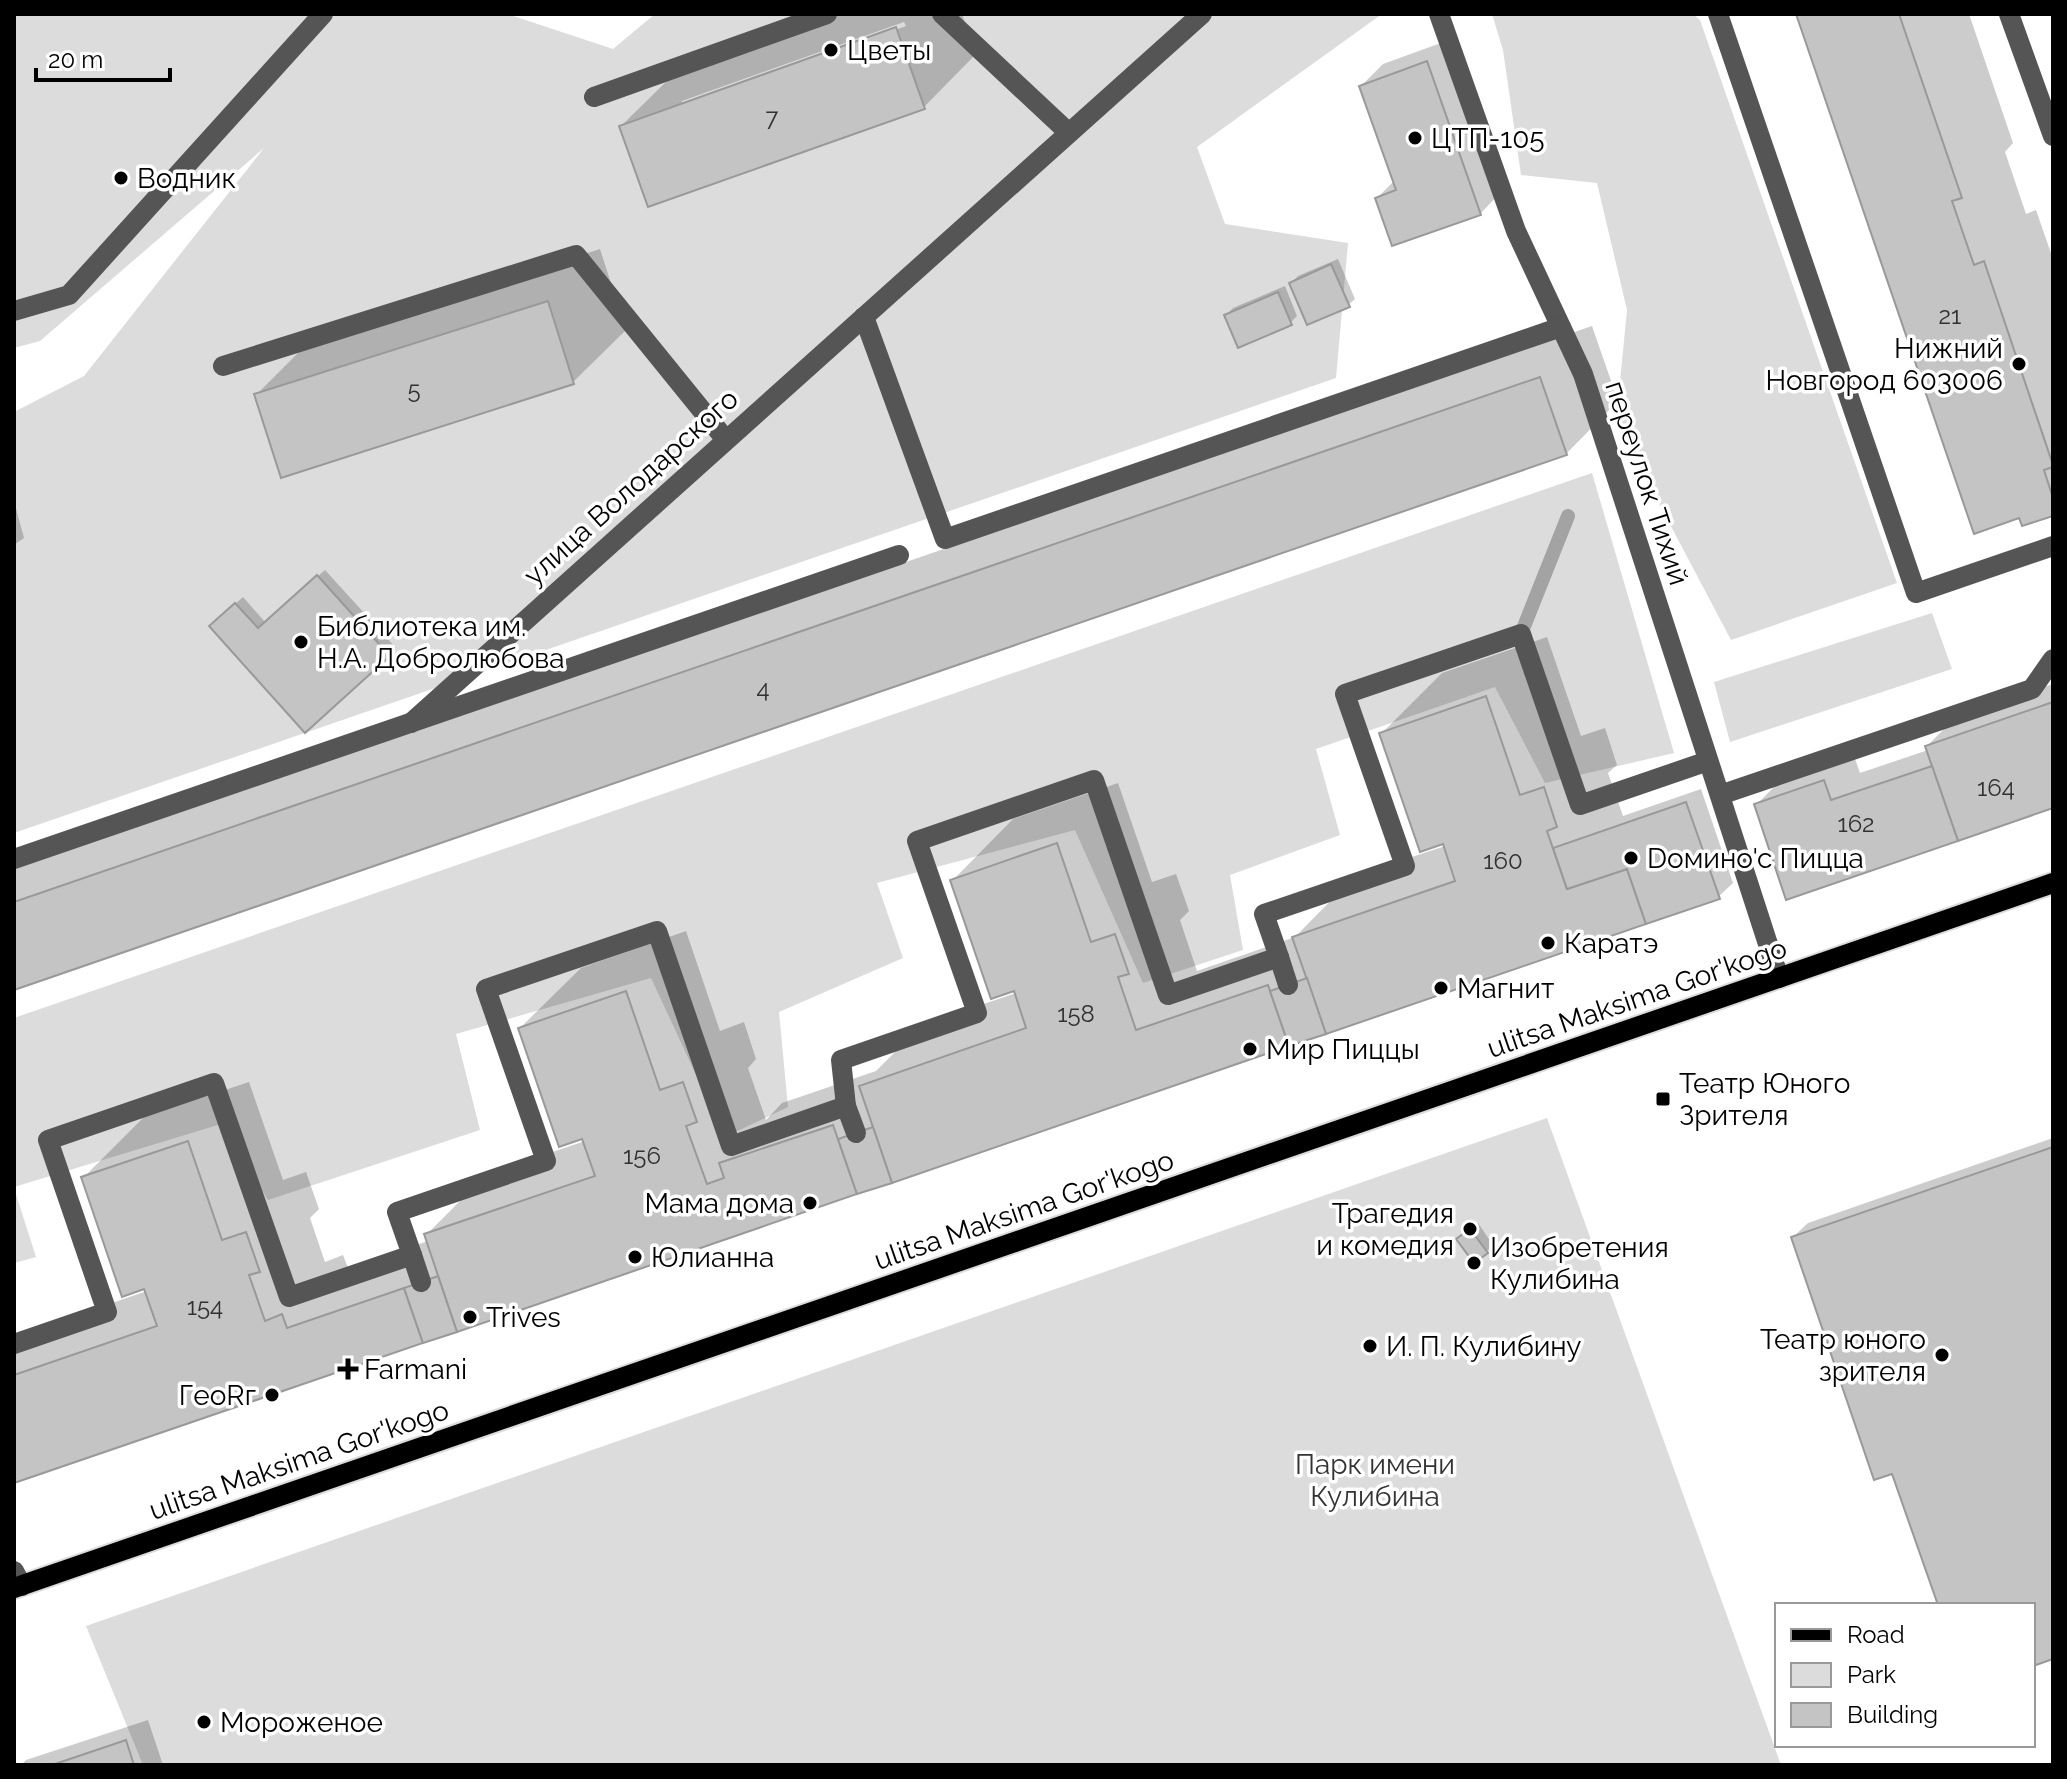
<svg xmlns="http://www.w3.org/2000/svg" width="2067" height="1779" font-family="Raleway,sans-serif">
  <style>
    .green { fill: #dcdcdc }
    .shadow { fill: #0003; fill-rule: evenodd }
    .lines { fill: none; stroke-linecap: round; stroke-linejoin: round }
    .stream { stroke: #a3a3a3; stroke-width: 14 }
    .building { fill: #c4c4c4; stroke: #999; stroke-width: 2 }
    .major-casing { stroke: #dbdbdb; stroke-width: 24 }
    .minor { stroke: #555; stroke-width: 20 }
    .major { stroke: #000; stroke-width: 20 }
    .poi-dot { fill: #000; stroke: #fff; stroke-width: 3 }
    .labels { text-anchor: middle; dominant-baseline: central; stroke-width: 7; stroke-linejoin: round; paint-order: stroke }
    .number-label { font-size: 24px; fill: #313131 }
    .poi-label { font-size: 28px; fill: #000; stroke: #fff; text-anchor: start }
    .street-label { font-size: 28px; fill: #000; stroke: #fff }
    .park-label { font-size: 28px; fill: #333; stroke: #fff }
  </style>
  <rect width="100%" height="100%" fill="#fff"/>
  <g class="green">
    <polygon points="14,14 507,14 613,49 655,14 1382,14 1197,147 1225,224 1348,243 1336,378 14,833 14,412 84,376 264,148 40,341 14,348"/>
    <polygon points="1492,14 1693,14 1700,20 1897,583 1731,640 1616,422 1627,310 1597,183 1521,175 1503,50"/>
    <polygon points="1592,473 1674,753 1545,783 1495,687 1316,749 1340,835 1230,875 1243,950 1143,983 1075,830 877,883 903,958 779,1012 788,1107 725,1137 651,978 456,1034 480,1130 268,1200 221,1124 14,1187 14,1018"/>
    <polygon points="1932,613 1952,669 1730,742 1714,682"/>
    <polygon points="1547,1118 1781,1765 143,1765 86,1626"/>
    <polygon points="14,1188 36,1257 14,1263"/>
  </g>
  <g class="shadow">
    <path d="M842,14H962L976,54L924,107L621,126L674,74ZM904,22L906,26L682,106V101Z"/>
    <polygon points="1798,14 1969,14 2013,143 2005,152 2026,214 2036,210 2053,259 2053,514"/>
    <polygon points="1449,40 1502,191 1480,214 1377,198 1394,181 1361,86 1383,64"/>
    <polygon points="600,249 626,330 573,382 257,394 309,342"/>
    <polygon points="1338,259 1355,299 1348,305 1291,283 1298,276"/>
    <polygon points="1285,286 1297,316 1290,323 1226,315 1233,308"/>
    <polygon points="1592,326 1618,401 1566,454 14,988 14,869"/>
    <polygon points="14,501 24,538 14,545"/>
    <polygon points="325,570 396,648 305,730 218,619 243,597 266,623"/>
    <polygon points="1547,637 1581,736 1605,728 1617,765 1608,773 1623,816 1701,789 1733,883 1718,897 14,1481 14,1355 42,1327 147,1291 83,1178 144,1117 249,1082 283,1180 306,1172 319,1209 310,1218 325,1262 343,1255 348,1268 428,1241 426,1235 487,1174 585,1141 520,1028 581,968 686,931 720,1031 744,1022 756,1059 748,1068 766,1120 782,1103 876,1071 922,1025 1016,993 953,880 1013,819 1118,783 1152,882 1176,874 1189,911 1180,920 1197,971 1295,937 1355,876 1445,846 1381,734 1442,673"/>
    <polygon points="2053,684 2053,806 1756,805 1785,776 1853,753 1860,773 1928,750 1927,746 1956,717"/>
    <polygon points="2053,1138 2053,1657 2033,1664 2033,1605 1940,1605 1894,1471 1793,1237 1808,1223"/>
    <polygon points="1478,1223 1493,1245 1487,1251 1466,1232"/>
    <polygon points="148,1720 163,1765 21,1765 26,1760"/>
  </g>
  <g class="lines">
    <polyline class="stream" points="1521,634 1568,516"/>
  </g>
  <g class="building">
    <polygon points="1796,14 1899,14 1962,198 1952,201 1974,265 1984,261 2053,465 2053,467 2044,470 2053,498 2053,516 2022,526 2019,518 1974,534"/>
    <polygon points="896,27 925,109 648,207 619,126"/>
    <polygon points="1427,61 1481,215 1392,246 1375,198 1396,190 1359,86"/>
    <polygon points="1331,264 1350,307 1307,325 1289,283"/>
    <polygon points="1278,292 1292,325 1238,348 1224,315"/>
    <polygon points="548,301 574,384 281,478 254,394"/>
    <polygon points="1540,377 1567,455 14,990 14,902"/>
    <polygon points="317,575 390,656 305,733 209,626 235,603 258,628"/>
    <polygon points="1486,696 1520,795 1544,787 1557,827 1547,831 1567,889 1627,869 1646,924 1326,1034 1292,937 1455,881 1443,844 1420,852 1379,733"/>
    <polygon points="2053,702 2053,808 1958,841 1925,746"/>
    <polygon points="1932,766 1958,841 1786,900 1754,804 1824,780 1831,800"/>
    <polygon points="1686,802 1720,899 1646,924 1627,869 1567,889 1553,848"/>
    <polygon points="1057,843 1091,942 1115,934 1129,974 1118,977 1136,1030 1268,985 1289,1046 892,1183 859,1086 1026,1028 1014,991 991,999 950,880"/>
    <polygon points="1307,978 1326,1034 1289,1046 1270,991"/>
    <polygon points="626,991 660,1090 683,1082 697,1122 686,1126 707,1184 724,1178 719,1163 833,1125 857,1194 457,1332 424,1234 595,1176 582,1139 559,1147 518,1028"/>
    <polygon points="873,1127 892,1183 857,1194 838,1139"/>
    <polygon points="188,1141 222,1240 246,1232 260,1272 249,1275 265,1321 282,1314 287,1328 404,1288 423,1343 14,1483 14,1375 157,1326 144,1289 122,1297 81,1177"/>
    <polygon points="2053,1147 2053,1659 2033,1666 2033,1605 1938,1605 1892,1474 1874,1480 1791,1237"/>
    <polygon points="1470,1229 1488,1253 1474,1263 1456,1239"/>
    <polygon points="438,1276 457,1332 423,1343 404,1288"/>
    <polygon points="126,1740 134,1765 52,1765"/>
  </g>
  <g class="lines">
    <defs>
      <polyline id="major" points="14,1588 2053,883"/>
    </defs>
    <use href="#major" class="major-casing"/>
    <g class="minor">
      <polyline points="942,14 1069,133"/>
      <polyline points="1439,14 1516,231 1583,374 1779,978"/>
      <polyline points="1718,14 1916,593 2053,546"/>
      <polyline points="2009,14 2053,136"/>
      <polyline points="594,97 827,14"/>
      <polyline points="14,311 69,295 323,14"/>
      <polyline points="864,317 945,539 1561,327"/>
      <polyline points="223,366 576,255 726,440"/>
      <polyline points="411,723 1202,14"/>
      <polyline points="1720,795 2032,689 2053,659"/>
      <polyline points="14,859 899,555"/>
      <polyline points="1279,957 1288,985"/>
      <polyline points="846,1106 856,1133"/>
      <polyline points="412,1255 421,1282"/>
      <polyline points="14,1344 107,1312 48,1140 214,1083 289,1297 412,1255 397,1212 546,1161 486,989 657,931 731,1146 846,1106 841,1060 977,1013 917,841 1094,780 1168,995 1279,957 1264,914 1405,866 1345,694 1521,634 1580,805 1708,761"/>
      <polyline points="14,1571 22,1586"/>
    </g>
    <use href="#major" class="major"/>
  </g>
  <g class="poi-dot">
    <circle cx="831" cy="50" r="8"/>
    <circle cx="1415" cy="138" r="8"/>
    <circle cx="121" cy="178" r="8"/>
    <circle cx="2019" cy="364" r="8"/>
    <circle cx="301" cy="642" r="8"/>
    <circle cx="1631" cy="858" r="8"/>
    <circle cx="1548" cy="943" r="8"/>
    <circle cx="1441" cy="988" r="8"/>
    <circle cx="1250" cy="1049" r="8"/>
    <rect x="1655" y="1091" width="16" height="16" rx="4"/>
    <circle cx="810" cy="1203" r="8"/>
    <circle cx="1470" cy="1229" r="8"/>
    <circle cx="635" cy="1257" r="8"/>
    <circle cx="1474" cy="1263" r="8"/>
    <circle cx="470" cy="1317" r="8"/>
    <circle cx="1370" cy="1346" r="8"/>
    <circle cx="1942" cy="1355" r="8"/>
    <path d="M344 1357h8v8h8v8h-8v8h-8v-8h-8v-8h8z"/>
    <circle cx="272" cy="1395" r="8"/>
    <circle cx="204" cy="1722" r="8"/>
  </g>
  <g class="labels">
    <g class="number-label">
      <text x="772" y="117">7</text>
      <text x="1950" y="315">21</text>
      <text x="414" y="389">5</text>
      <text x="763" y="688">4</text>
      <text x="1996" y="787">164</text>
      <text x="1856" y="823">162</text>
      <text x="1503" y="860">160</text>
      <text x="1076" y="1013">158</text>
      <text x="642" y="1155">156</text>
      <text x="205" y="1306">154</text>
    </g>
    <g class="poi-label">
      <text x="847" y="50">Цветы</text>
      <text x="1431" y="138">ЦТП-105</text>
      <text x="137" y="178">Водник</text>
      <text x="2003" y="348" text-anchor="end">Нижний<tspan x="2003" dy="32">Новгород 603006</tspan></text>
      <text x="317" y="626">Библиотека им.<tspan x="317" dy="32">Н.А. Добролюбова</tspan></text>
      <text x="1647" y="858">Dомино'с Пицца</text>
      <text x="1564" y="943">Каратэ</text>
      <text x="1457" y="988">Магнит</text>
      <text x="1266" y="1049">Мир Пиццы</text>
      <text x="1679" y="1083">Театр Юного<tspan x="1679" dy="32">Зрителя</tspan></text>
      <text x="794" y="1203" text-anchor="end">Мама дома</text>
      <text x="1454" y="1213" text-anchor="end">Трагедия<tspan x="1454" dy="32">и комедия</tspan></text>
      <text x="1490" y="1247">Изобретения<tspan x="1490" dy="32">Кулибина</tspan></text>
      <text x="651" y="1257">Юлианна</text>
      <text x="486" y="1317">Trives</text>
      <text x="1926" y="1339" text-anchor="end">Театр юного<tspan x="1926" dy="32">зрителя</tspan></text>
      <text x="1386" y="1346">И. П. Кулибину</text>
      <text x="364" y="1369">Farmani</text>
      <text x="256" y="1395" text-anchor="end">ГеоRг</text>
      <text x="220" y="1722">Мороженое</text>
    </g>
    <g class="street-label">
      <text transform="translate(1647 483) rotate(72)">переулок Тихий</text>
      <text transform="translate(631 487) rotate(-42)">улица Володарского</text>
      <text transform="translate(1637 998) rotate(-19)">ulitsa Maksima Gor'kogo</text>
      <text transform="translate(1024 1210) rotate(-19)">ulitsa Maksima Gor'kogo</text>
      <text transform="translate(299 1460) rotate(-19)">ulitsa Maksima Gor'kogo</text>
    </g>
    <g class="park-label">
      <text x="1375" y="1464">Парк имени<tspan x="1375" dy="32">Кулибина</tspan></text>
    </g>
  </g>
  <rect width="2067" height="1779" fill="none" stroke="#000000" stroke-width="32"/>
  <rect x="1775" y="1603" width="260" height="144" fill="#ffffff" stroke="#999999" stroke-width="2"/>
  <rect x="1791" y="1629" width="40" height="12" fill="#000000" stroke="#999999" stroke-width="2"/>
  <text x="1847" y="1643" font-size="24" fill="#000000">Road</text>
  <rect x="1791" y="1663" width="40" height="24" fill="#dcdcdc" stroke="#999999" stroke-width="2"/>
  <text x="1847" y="1683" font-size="24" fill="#000000">Park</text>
  <rect x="1791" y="1703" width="40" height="24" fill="#c4c4c4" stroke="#999999" stroke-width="2"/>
  <text x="1847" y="1723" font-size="24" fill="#000000">Building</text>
  <path d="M36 68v12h134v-12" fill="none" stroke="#000000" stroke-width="4"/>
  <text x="48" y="68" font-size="24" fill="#000000" stroke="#ffffff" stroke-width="6" paint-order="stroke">20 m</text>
</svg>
